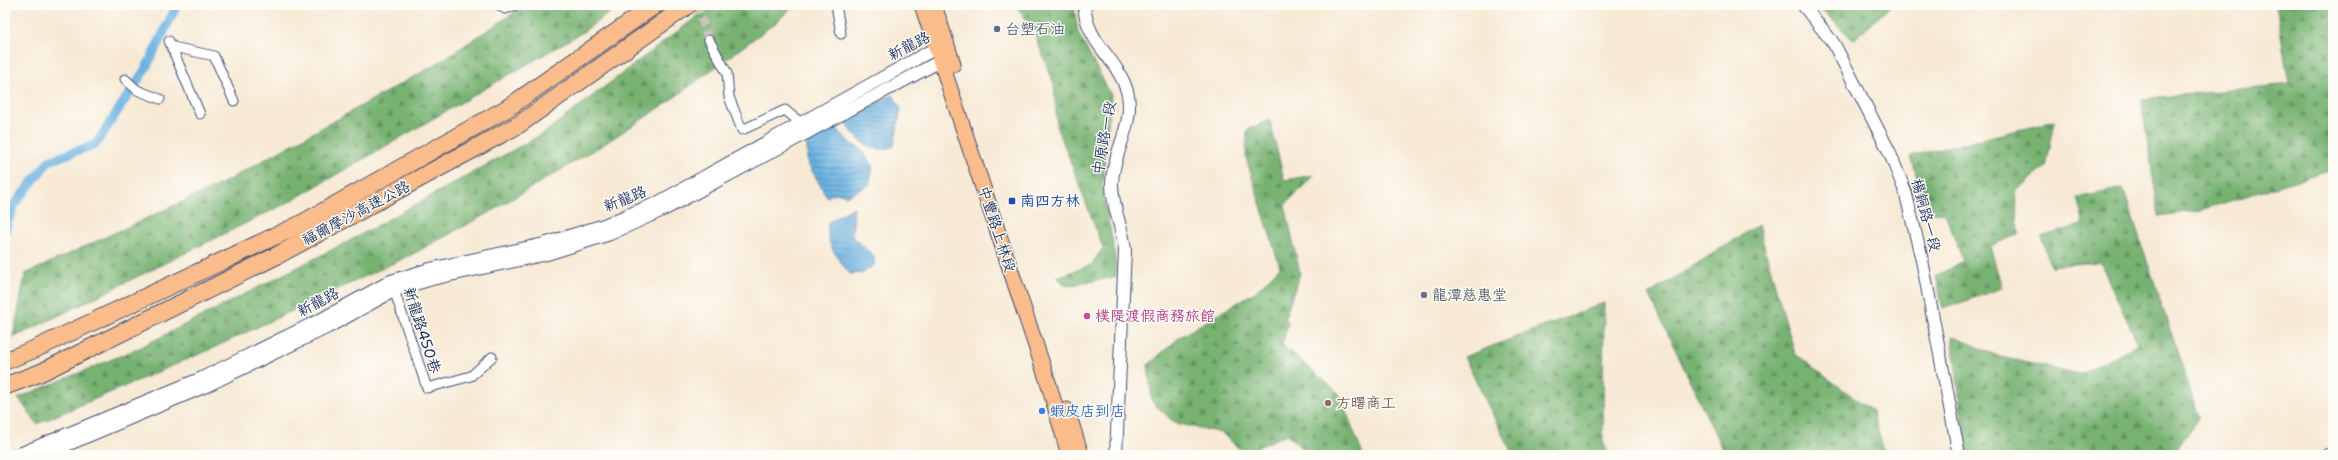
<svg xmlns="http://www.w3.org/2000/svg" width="2338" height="460" font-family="'Shantell Sans','LXGW WenKai TC',sans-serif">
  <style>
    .forest { fill: url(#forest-firs); stroke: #497068 }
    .water { fill: url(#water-rules); stroke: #42709f }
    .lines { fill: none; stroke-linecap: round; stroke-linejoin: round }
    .canal { stroke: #69b1e0; stroke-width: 9 }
    .minor-tunnel { stroke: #cbc4bc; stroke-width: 9; stroke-dasharray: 9 4.5; stroke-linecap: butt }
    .minor-casing { stroke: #3c4b70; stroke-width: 11 }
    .tertiary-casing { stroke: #3c4b70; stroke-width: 14 }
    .primary-casing { stroke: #3c4b70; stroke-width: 17 }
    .motorway-casing { stroke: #3c4b70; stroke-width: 19 }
    .minor { stroke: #fff; stroke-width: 9 }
    .tertiary { stroke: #fff; stroke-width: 12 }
    .primary { stroke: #f9bc8a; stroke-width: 15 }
    .motorway { stroke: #f9bc8a; stroke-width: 17 }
    .service-dot { fill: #5c6f8a; stroke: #fdfcf7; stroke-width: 1.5 }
    .transit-dot { fill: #1a4fb4; stroke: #fdfcf7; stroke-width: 1.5 }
    .worship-dot { fill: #6b7280; stroke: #fdfcf7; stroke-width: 1.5 }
    .hotel-dot { fill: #d1479c; stroke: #fdfcf7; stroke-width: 1.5 }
    .education-dot { fill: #8d6e63; stroke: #fdfcf7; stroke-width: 1.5 }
    .shop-dot { fill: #3f7fe0; stroke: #fdfcf7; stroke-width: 1.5 }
    .labels { text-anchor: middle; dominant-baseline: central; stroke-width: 3; stroke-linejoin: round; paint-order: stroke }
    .service-label { font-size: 15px; fill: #4e5e75; stroke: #fdfcf7; text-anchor: start }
    .street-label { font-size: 15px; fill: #1b2f5e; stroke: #fdfcf7 }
    .transit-label { font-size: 15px; fill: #164399; stroke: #fdfcf7; text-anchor: start }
    .worship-label { font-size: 15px; fill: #5b616d; stroke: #fdfcf7; text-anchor: start }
    .hotel-label { font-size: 15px; fill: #b23c85; stroke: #fdfcf7; text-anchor: start }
    .education-label { font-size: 15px; fill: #785e54; stroke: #fdfcf7; text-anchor: start }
    .shop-label { font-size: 15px; fill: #366cbe; stroke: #fdfcf7; text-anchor: start }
  </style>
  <defs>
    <pattern id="forest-firs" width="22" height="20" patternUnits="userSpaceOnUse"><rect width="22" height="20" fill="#77b271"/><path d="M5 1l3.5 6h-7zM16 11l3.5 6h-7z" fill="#619160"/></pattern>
    <pattern id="water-rules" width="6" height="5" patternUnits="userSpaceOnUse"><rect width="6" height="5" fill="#69b1e0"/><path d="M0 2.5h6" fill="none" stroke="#5690b9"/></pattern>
  </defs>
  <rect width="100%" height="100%" fill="#fdfcf7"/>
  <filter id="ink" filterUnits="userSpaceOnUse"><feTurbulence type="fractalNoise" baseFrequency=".025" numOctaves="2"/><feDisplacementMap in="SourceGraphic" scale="8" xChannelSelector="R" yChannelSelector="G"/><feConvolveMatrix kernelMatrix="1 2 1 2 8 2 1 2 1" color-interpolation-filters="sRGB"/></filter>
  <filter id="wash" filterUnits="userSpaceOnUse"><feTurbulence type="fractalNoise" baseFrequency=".012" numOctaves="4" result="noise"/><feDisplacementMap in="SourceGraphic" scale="16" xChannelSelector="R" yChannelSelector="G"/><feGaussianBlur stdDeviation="0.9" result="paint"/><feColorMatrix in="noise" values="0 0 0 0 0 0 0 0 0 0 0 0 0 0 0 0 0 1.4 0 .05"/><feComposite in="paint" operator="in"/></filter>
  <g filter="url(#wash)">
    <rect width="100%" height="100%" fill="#f7e9d4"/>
    <g class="forest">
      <polygon points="526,5 620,5 583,32 289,202 13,338 25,274 219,185 433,66"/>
      <polygon points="712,5 794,5 778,21 664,105 601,146 490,212 415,253 211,349 37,424 18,398 137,349 351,240 544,133"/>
      <polygon points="1016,5 1074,5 1078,33 1111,95 1102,189 1114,249 1116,277 1066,286 1057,277 1091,265 1103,248 1057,126 1054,84 1032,28"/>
      <polygon points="1817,5 1892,5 1853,40"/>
      <polygon points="2276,5 2333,5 2333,169 2201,210 2159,216 2141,99 2289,84"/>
      <polygon points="1270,120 1284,180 1314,175 1285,205 1300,273 1285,318 1288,323 1282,345 1339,393 1363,455 1308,455 1287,434 1244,453 1222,433 1175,423 1152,402 1148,365 1180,337 1255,292 1280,267 1246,158 1247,130"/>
      <polygon points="2055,121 2046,167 2015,192 2019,234 1990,246 2002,288 1943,309 1936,276 1963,261 1945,213 1926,211 1911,156"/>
      <polygon points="2123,188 2199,417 2173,455 1966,455 1952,336 2000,357 2080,374 2138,344 2100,262 2050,266 2042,237 2084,224 2077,198"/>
      <polygon points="1758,225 1795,354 1872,411 1885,455 1725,455 1649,294"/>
      <polygon points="1604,303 1603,442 1609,455 1513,455 1464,357"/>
    </g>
    <g class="water">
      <path d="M893,95L901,109L894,146C874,157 852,137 844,119Z"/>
      <polygon points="834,125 851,144 861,149 873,167 869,185 846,196 836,193 827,197 807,162 807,141"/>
      <path d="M854,207L852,237L874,256V265L863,273L850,274C837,258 825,244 828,222Z"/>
    </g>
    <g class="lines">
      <polyline class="canal" points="5,231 14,205 49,161 96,144 146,68 177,5"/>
    </g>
  </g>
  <g filter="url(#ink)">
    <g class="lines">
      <polyline class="minor-tunnel" points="697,5 709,40"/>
      <defs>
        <g id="minor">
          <polyline points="499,5 505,9 516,5"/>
          <polyline points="836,5 841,34"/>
          <polyline points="709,40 727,73 729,97 742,130 785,110 801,123"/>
          <polyline points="169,41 200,114"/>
          <polyline points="173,47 214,56 234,101"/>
          <polyline points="125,79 137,90 160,99"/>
          <polyline points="392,284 427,388 471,376 492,357"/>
          <polyline points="2326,455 2333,451"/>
        </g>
        <g id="tertiary">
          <path d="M1084,5C1087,45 1117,57 1127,91C1136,123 1112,153 1112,184C1112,207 1122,226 1125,249L1116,455"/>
          <polyline points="1803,5 1834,44 1889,151 1905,191 1922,260 1959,455"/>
          <polyline points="17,455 202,378 320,320 391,281 430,269 544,244 604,225 657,203 936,48 947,47 942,60 667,208 610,234 547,254 432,279 395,290 328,327 206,386 43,455"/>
        </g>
        <g id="primary">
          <polyline points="922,5 1048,382 1069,455"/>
          <polyline points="934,5 953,64"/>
          <polyline points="1067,410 1081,455"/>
        </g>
        <g id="motorway">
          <polyline points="5,361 35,349 301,224 506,109 655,5"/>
          <polyline points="5,386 40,373 278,255 518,125 688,5"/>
        </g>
      </defs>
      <use href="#minor" class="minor-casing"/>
      <use href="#tertiary" class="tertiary-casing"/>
      <use href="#primary" class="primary-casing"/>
      <use href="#motorway" class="motorway-casing"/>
      <use href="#minor" class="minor"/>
      <use href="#tertiary" class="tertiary"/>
      <use href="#primary" class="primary"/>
      <use href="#motorway" class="motorway"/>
    </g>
  </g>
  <circle class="service-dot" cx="997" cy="29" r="4"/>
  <rect class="transit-dot" x="1008" y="197" width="8" height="8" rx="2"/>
  <circle class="worship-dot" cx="1424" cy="295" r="4"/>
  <circle class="hotel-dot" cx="1087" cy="316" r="4"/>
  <circle class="education-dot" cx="1328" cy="403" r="4"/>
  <circle class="shop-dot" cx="1042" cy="411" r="4"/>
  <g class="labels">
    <g class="service-label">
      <text x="1005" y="29">台塑石油</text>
    </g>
    <g class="street-label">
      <text transform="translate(909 46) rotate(-27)">新龍路</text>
      <text transform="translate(1104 138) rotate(-80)">中原路一段</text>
      <text transform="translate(625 199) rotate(-22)">新龍路</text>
      <text transform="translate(356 213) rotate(-28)">福爾摩沙高速公路</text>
      <text transform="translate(1926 215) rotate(75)">楊銅路一段</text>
      <text transform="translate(997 229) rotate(72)">中豐路上林段</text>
      <text transform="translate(318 302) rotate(-28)">新龍路</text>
      <text transform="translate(422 330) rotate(72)">新龍路450巷</text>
    </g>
    <g class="transit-label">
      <text x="1020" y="201">南四方林</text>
    </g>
    <g class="worship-label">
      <text x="1432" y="295">龍潭慈惠堂</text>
    </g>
    <g class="hotel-label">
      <text x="1095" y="316">樸隄渡假商務旅館</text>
    </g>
    <g class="education-label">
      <text x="1336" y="403">方曙商工</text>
    </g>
    <g class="shop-label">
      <text x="1050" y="411">蝦皮店到店</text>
    </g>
  </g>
  <rect width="2338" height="460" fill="none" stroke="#fdfcf7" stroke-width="20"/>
</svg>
